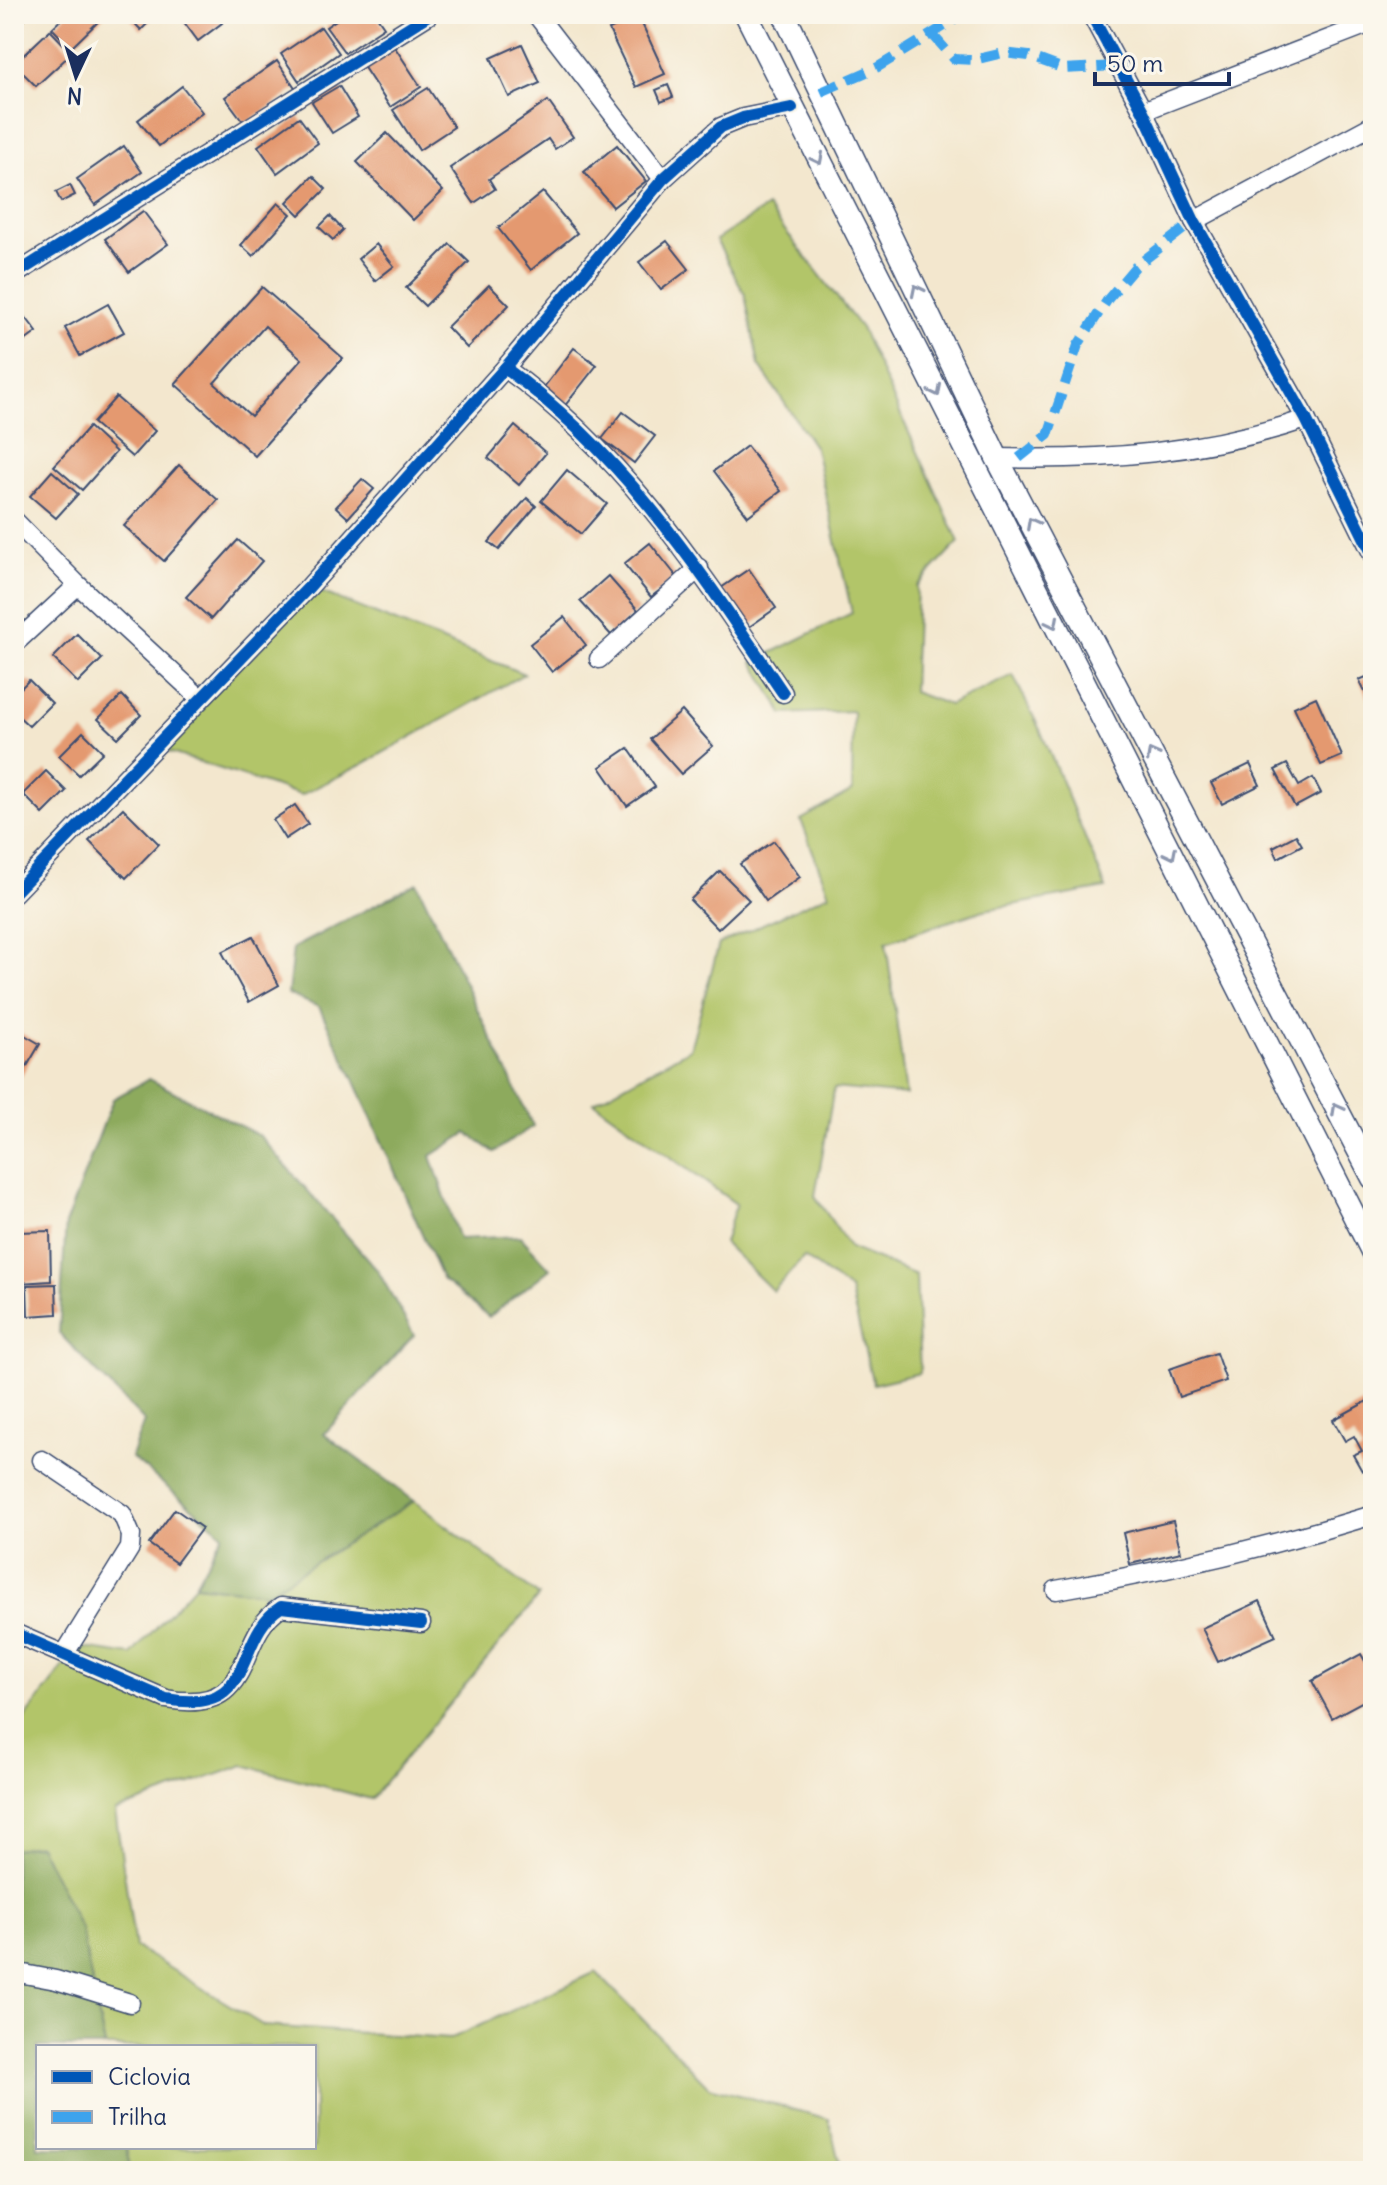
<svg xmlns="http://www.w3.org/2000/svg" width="1387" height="2185" font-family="Delius,sans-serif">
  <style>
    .green { fill: #b2c569; stroke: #667a64; stroke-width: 2 }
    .forest { fill: #8daa5d; stroke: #546c5e; stroke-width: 2 }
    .building { fill: #e4996f; fill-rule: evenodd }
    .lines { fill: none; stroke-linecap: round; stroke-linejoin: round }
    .minor-casing { stroke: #3b4b6f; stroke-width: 21 }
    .major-casing { stroke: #3b4b6f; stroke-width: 25 }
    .minor { stroke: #fff; stroke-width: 18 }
    .major { stroke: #fff; stroke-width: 22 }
    .quiet { stroke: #3da3ed; stroke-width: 10; stroke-dasharray: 20 10; stroke-linecap: butt }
    .cycleway-casing { stroke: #fbf7ec; stroke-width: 17 }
    .cycleway { stroke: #0057b8; stroke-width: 12 }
    .oneway { stroke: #8d97ae }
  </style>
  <rect width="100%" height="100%" fill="#fbf7ec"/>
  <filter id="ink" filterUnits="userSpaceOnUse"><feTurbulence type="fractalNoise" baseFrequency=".0125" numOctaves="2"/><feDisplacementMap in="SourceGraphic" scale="16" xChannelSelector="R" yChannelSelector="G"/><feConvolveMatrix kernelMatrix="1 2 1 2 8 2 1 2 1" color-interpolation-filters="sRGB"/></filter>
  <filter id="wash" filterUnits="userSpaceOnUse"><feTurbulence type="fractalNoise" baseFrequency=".006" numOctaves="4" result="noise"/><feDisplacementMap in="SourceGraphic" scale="32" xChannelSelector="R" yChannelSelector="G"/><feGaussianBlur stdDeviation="1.8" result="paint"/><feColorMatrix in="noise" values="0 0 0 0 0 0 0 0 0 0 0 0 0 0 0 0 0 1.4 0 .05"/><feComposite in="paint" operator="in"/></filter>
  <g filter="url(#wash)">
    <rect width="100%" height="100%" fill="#f3e7ce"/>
    <g class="green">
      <polygon points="767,207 861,328 959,542 917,586 913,692 949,705 1013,675 1041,732 1106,888 984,910 886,942 906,1095 834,1088 815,1196 850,1248 916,1275 920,1373 873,1384 850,1290 804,1257 773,1291 724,1243 736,1204 594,1102 690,1049 719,944 829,894 801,820 852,791 853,711 783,714 753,662 852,613 815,448 759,365 745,295 716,240"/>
      <polygon points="309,587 524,674 361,765 301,795 156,748"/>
      <polygon points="414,1501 539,1596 371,1799 244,1765 115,1811 135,1947 264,2026 450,2039 596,1972 709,2087 829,2119 841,2171 130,2169 126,2147 314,2147 314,2047 105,2047 81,1929 39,1845 14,1849 14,1733 78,1647 131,1655 195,1585 266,1593"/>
    </g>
    <g class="forest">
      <polygon points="417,883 533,1126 494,1152 467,1133 431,1156 459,1239 520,1236 550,1269 489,1317 442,1279 354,1079 319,1007 288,994 293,948"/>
      <polygon points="149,1079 260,1136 378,1271 414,1335 324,1434 414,1501 266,1593 195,1585 223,1534 131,1457 144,1421 59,1333 66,1222 113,1099"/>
      <polygon points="39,1845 81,1929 105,2047 38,2047 38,2147 126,2147 130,2169 141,2171 14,2171 14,1849"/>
    </g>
    <g id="blocks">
      <g class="building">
        <polygon points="67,14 106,14 71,48 52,28"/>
        <polygon points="126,14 157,14 141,30"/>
        <polygon points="178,14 215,14 222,23 198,41"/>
        <polygon points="345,14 375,14 384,27 345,53 326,27"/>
        <polygon points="639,17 665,74 636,87 609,30"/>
        <polygon points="321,27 339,53 299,81 281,54"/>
        <polygon points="50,30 72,53 36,86 14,64"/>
        <polygon points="522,44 540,83 509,97 491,58"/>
        <polygon points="394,46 421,87 390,107 363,66"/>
        <polygon points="277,61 296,89 245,124 225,97"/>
        <polygon points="668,85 673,97 661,102 656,90"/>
        <polygon points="182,86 202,112 159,146 138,120"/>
        <polygon points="339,86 358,117 332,133 312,102"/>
        <polygon points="428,88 454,127 419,150 393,110"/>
        <polygon points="548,101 573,137 555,149 548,139 489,179 495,189 474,203 450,168"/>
        <polygon points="299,117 318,143 277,173 258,146"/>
        <polygon points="387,133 443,191 413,220 357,162"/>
        <polygon points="617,145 646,181 613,207 584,172"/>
        <polygon points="124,146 142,172 95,205 77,179"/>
        <polygon points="313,176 326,189 300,215 287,202"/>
        <polygon points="70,185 75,195 61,202 56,192"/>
        <polygon points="543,192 577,233 531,270 498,228"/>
        <polygon points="278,203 291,214 253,256 241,245"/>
        <polygon points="143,211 168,244 129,272 105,239"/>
        <polygon points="330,216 343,230 333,240 319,227"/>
        <polygon points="667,241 689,269 661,290 639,262"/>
        <polygon points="376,244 394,266 375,281 358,259"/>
        <polygon points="450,244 469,262 425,306 406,288"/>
        <polygon points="489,285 509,305 467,348 447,327"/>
        <path d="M262,287L343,358L255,456L175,384ZM265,326L302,359L251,416L214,383Z"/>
        <polygon points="14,302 37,332 14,349"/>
        <polygon points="108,304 124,332 80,356 65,328"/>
        <polygon points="574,348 597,365 563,408 541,391"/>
        <polygon points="116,397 155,431 132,457 93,423"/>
        <polygon points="623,412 655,436 634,463 602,439"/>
        <polygon points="515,426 546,453 519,485 488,458"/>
        <polygon points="89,427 116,452 82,490 54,466"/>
        <polygon points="747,446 781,491 748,516 714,471"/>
        <polygon points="179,465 218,500 164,561 124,526"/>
        <polygon points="567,470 607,504 581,534 541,501"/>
        <polygon points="52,471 78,494 56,518 30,496"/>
        <polygon points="362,479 374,489 348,518 336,507"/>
        <polygon points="527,498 536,506 499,550 489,542"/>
        <polygon points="238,540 262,561 211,619 186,597"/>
        <polygon points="650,543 677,577 651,597 624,564"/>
        <polygon points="749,569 776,608 749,627 721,588"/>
        <polygon points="608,576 638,610 611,635 580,601"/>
        <polygon points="564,617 586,645 552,672 530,644"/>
        <polygon points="77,634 102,659 78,683 53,658"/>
        <polygon points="1373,674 1373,708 1359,680"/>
        <polygon points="29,680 52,703 29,726 14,712 14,695"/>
        <polygon points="122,695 141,715 118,738 98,719"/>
        <polygon points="1316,697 1342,756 1321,765 1294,707"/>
        <polygon points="682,711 713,746 681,774 650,739"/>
        <polygon points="83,732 103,752 79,775 59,756"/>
        <polygon points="628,748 655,787 627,806 600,767"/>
        <polygon points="1250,764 1260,785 1222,804 1211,783"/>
        <polygon points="1287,764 1299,786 1313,778 1321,793 1295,807 1275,770"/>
        <polygon points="46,771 66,791 43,814 23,794"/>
        <polygon points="295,805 308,824 285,839 273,820"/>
        <polygon points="123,808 159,844 126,878 89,841"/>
        <polygon points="1296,835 1302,845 1278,858 1273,847"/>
        <polygon points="774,841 800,877 766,901 740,864"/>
        <polygon points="720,871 749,900 718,929 690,900"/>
        <polygon points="253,936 279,985 249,1002 222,952"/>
        <polygon points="16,1030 40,1044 20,1078 14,1074"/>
        <polygon points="50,1231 51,1281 19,1283 17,1232"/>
        <polygon points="56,1284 57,1314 28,1316 27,1285"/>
        <polygon points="1216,1353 1226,1381 1179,1397 1169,1369"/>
        <polygon points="1373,1398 1373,1465 1362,1471 1353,1455 1362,1451 1354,1436 1345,1441 1333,1420"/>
        <polygon points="175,1509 202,1528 176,1563 149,1544"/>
        <polygon points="1173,1521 1181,1552 1130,1564 1123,1533"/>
        <polygon points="1260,1601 1276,1636 1218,1662 1202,1628"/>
        <polygon points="1361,1654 1373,1675 1373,1696 1332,1718 1312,1681"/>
      </g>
    </g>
  </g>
  <g filter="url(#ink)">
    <use href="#blocks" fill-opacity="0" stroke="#3b4b6f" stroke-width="2"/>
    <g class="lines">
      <defs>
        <g id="minor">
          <polyline points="536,14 663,179"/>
          <polyline points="1091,14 1143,111 1194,221 1306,419 1373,555"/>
          <polyline points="14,18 17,14"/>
          <polyline points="1143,111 1373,22"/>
          <polyline points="1194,221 1373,125"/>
          <polyline points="14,275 430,14"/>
          <path d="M505,368C625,454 701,572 783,693"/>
          <path d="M997,458C1102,461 1206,453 1306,419"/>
          <polyline points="14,520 78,585 201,699"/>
          <polyline points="14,644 78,585"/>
          <polyline points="599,659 699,568"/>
          <polyline points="14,893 309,587 505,368 663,179 721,127 743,118 792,108"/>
          <polyline points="42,1460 122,1514 131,1535 130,1548 65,1653"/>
          <path d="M1056,1590C1164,1572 1269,1547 1373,1515"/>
          <path d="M14,1633L166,1699C259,1716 232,1638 281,1607L421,1623"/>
          <polyline points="14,1972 56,1980 130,2003"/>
        </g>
        <g id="major">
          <polyline points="746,14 1373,1253"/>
          <polyline points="784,14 997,458 1373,1178"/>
        </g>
      </defs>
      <use href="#minor" class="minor-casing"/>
      <use href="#major" class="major-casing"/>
      <use href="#minor" class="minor"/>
      <use href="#major" class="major"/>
      <g class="quiet">
        <polyline points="932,34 954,59 974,60 1003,53 1029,56 1064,69 1117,66"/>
        <polyline points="821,92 878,67 964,14"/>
        <polyline points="1019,458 1048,435 1078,345 1108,299 1135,267 1194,221"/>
      </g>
      <defs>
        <g id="cycleway">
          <polyline points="1091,14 1143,111 1194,221 1306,419 1373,555"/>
          <polyline points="14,275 430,14"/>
          <path d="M505,368C625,454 701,572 783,693"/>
          <polyline points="14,893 309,587 505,368 663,179 721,127 743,118 792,108"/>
          <path d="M14,1633L166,1699C259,1716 232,1638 281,1607L421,1623"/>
        </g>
      </defs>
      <use href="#cycleway" class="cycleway-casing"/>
      <use href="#cycleway" class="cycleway"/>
    </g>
    <defs><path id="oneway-chevron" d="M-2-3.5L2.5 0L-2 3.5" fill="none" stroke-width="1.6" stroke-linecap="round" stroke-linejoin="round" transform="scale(2)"/></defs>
    <g class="oneway">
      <use href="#oneway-chevron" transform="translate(818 159) rotate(63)"/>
      <use href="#oneway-chevron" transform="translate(917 290) rotate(-116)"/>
      <use href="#oneway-chevron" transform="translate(936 391) rotate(63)"/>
      <use href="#oneway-chevron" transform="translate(1032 523) rotate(-118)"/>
      <use href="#oneway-chevron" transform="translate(1053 623) rotate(63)"/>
      <use href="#oneway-chevron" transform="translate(1152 754) rotate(-118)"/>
      <use href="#oneway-chevron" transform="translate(1171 854) rotate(63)"/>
      <use href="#oneway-chevron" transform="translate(1337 1109) rotate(-118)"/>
    </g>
  </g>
  <rect width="1387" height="2185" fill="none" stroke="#fbf7ec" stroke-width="48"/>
  <rect x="36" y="2045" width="280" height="104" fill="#fbf7ec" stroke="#a1a7b3" stroke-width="2"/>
  <rect x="52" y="2071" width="40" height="12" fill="#0057b8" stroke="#a1a7b3" stroke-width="2"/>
  <text x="108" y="2085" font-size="24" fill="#1b2f5e">Ciclovia</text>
  <rect x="52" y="2111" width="40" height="12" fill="#3da3ed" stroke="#a1a7b3" stroke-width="2"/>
  <text x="108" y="2125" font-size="24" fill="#1b2f5e">Trilha</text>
  <g transform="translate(76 76) rotate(184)" stroke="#fbf7ec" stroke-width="6" paint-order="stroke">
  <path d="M0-6L14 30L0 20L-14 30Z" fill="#1b2f5e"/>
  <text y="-12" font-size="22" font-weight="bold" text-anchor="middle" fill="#1b2f5e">N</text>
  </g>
  <path d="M1095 72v12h134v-12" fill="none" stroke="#1b2f5e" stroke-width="4"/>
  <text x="1107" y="72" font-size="24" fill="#1b2f5e" stroke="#fbf7ec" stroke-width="6" paint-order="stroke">50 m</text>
</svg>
